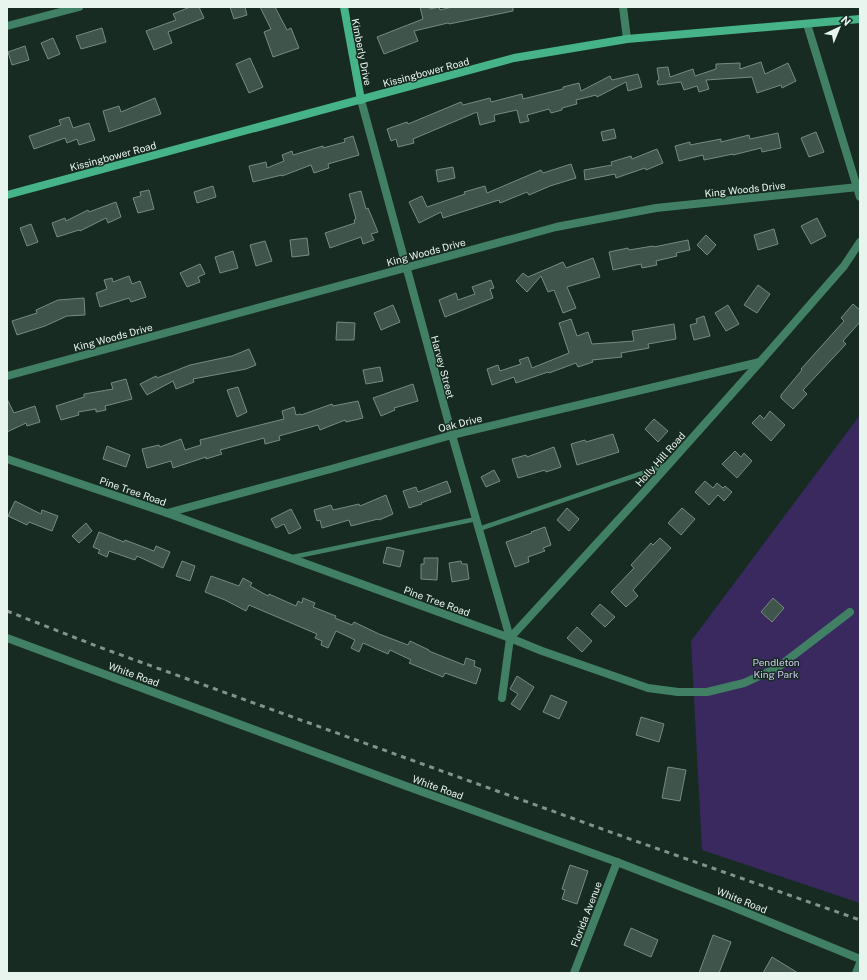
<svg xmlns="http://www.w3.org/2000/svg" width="867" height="980" font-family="'Public Sans',sans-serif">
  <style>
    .green { fill: #39295f }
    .building { fill: #3f544a; stroke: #758c81 }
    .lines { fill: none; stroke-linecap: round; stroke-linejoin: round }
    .lane { stroke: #418065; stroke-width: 4.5 }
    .street { stroke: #418065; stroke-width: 8 }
    .secondary { stroke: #46b389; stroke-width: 8 }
    .rail { stroke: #82938b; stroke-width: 3; stroke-dasharray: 5 5; stroke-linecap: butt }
    .labels { text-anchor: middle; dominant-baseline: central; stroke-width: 3; stroke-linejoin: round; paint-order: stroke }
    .street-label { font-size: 10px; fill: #e8f5ee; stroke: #172b22 }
    .park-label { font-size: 10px; fill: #cec6ef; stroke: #172b22 }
  </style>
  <rect width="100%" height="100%" fill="#172b22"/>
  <polygon class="green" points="860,415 860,903 702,850 691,641"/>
  <g class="building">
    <polygon points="190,7 199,7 204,18 168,32 172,43 154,50 146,31 176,20 173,14"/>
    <polygon points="230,7 245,7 247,15 234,19"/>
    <polygon points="260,7 275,7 287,30 291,28 299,48 273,57 264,32 271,29"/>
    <polygon points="420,7 429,7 430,9 439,7 440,10 452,7 513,7 513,11 449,24 448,23 414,31 418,41 384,54 377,37 423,19"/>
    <polygon points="102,28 106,42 81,49 76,36"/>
    <polygon points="53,38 60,54 48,59 41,43"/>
    <polygon points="25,46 29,60 12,65 8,52"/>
    <polygon points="250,58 263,87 249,93 236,64"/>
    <polygon points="761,62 765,74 788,63 796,81 782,88 781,85 757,93 752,77 706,80 709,89 699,92 697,86 684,90 681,82 658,85 657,81 659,80 657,68 668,67 670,77 693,69 695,76 716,69 716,64 740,63 740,69"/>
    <polygon points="638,74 642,87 628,91 626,82 597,97 596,95 576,100 577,104 562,108 562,110 551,113 549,109 527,115 529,121 520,123 517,110 494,115 495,121 480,125 477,112 413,139 414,143 398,147 396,139 391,141 387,129 407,122 408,124 461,102 463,105 490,98 491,102 522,94 523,99 563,89 563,87 579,83 581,91 610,76 612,80"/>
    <polygon points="155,98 161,114 109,132 103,111 119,106 121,112"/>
    <polygon points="69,117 73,128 89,123 95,140 79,145 77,139 67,143 65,138 34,149 29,136 61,125 59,120"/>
    <polygon points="614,129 616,138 603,141 601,132"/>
    <polygon points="816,132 824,152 809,157 801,138"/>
    <polygon points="778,133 781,148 762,152 761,148 733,155 733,154 704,160 703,155 679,161 675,146 690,142 690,145 721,139 721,142 749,135 750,139"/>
    <polygon points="353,136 359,155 328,164 329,168 314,173 311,165 282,176 282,175 253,182 249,166 266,162 267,168 284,161 282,155 292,151 293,155 323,146 323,148 345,142 344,139"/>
    <polygon points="657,149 663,163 646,170 645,168 616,178 615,174 585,180 584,170 612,165 611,162 631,156 632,159"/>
    <polygon points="571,164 576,178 550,186 529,195 527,192 500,203 499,200 443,218 441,212 419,223 409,202 422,196 427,207 465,194 464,192 485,186 487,193 541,170 543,173"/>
    <polygon points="453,167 455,178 438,182 436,170"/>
    <polygon points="213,186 216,197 197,203 194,192"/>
    <polygon points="149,190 154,209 138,213 133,198 141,196 140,192"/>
    <polygon points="361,191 366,209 368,208 378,232 371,234 374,240 363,244 361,237 330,248 325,233 355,223 354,220 356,219 349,194"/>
    <polygon points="116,202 121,217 108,223 106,218 80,231 79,230 57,237 52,223 65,218 66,221 88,210 89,212"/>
    <polygon points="817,218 826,236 811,244 801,226"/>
    <polygon points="31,224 38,242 27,246 20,228"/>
    <polygon points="774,229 778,244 758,250 754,235"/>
    <polygon points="706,235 716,245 707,255 697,245"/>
    <polygon points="307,238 309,255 292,257 290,240"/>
    <polygon points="688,240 690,250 676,253 677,256 656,261 657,265 642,268 641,264 613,270 609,252 628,248 629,250 653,246 654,247"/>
    <polygon points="265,241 272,261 256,266 250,245"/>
    <polygon points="233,251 238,268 220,273 215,257"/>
    <polygon points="593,258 600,277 567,287 576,308 563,313 554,290 548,292 541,276 527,292 516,281 523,273 528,277 563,262 566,268"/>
    <polygon points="200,264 205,274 198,277 200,282 187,287 180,273"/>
    <polygon points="129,276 132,284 140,281 146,297 131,302 129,298 100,307 96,293 107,289 104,280 112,278 113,282"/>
    <polygon points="491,280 494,288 490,289 493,298 445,317 439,300 456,293 458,300 475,294 472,287"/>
    <polygon points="758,285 770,294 757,313 744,305"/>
    <polygon points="84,298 85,315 67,316 45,326 17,335 12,321 37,313 36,310 58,300"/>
    <polygon points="853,304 860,310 860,322 843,341 846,344 803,390 807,394 793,409 781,398 781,395 802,370 801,369 844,321 841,318"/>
    <polygon points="393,305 400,322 381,330 374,313"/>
    <polygon points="728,305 739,324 726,331 715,313"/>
    <polygon points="704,316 710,336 694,340 690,325 697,323 696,319"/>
    <polygon points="571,319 577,336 588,332 592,344 634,341 632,331 674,324 676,339 648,344 649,348 621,353 622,357 592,360 593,362 578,367 576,363 549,373 548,372 516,383 514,377 492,385 487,369 498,365 500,371 521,364 519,360 528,357 532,368 569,353 559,323"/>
    <polygon points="337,322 355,323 354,340 336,340"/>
    <polygon points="249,349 256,365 246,369 193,379 194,382 176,389 173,381 147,395 140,384 156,376 157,378 190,365 232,356"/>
    <polygon points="380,367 383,381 366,384 363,370"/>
    <polygon points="126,379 132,399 105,406 106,410 96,412 96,409 78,412 79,415 61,420 56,406 84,397 84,394 113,389 111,383"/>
    <polygon points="413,384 418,401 394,408 395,410 381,416 373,398"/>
    <polygon points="238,387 247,412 237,417 227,390"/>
    <polygon points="7,399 14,413 35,406 40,422 27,426 26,423 7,432"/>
    <polygon points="358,401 363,418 346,422 345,420 320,430 318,425 279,436 280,440 265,444 264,438 220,450 222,454 206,459 206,457 173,468 171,461 147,468 142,449 159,445 160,447 181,439 185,450 201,445 200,440 284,419 282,411 294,407 296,415 301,414 301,415 332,404 333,406"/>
    <polygon points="770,411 785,425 771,441 752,423 760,415 764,419"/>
    <polygon points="654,419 668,431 658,442 645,429"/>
    <polygon points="613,434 619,452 577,465 571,444 585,440 586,442"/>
    <polygon points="107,446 130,455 126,467 103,459"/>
    <polygon points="554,447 561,467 546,472 545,470 518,478 512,459 526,455 527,457"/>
    <polygon points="735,451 741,457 744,453 752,461 737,478 722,464"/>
    <polygon points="494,470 500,481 486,487 481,477"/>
    <polygon points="447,481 451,492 421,503 422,504 409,508 403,491 416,487 418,492"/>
    <polygon points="705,481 713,488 717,483 723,488 725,486 732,492 724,501 718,495 709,505 695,492"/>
    <polygon points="386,495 393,514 379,520 378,519 351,526 349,520 322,528 320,520 317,521 314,510 331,505 333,510 359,504 360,506"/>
    <polygon points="15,501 41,514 42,510 58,516 52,531 29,522 27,525 8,516"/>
    <polygon points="567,508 579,519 569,531 557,520"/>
    <polygon points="682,508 695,519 681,535 668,523"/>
    <polygon points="291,509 301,528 289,534 284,524 276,528 271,519"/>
    <polygon points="86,523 92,531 79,543 72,536"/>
    <polygon points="545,527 551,545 543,548 545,551 528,557 529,562 515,567 506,542 532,533 531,532"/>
    <polygon points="99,532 124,542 125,540 154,551 156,546 170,552 163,568 137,556 135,560 109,551 107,557 98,553 100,550 93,547"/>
    <polygon points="660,538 671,548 633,590 638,596 626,607 611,592 634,568 631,565 651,543 653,545"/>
    <polygon points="387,547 404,551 400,567 383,563"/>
    <polygon points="424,558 438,558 437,580 421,579 421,564 424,564"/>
    <polygon points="182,561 195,566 190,581 176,576"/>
    <polygon points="461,561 462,564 467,564 469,579 452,582 449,563"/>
    <polygon points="211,576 239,586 243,578 252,583 250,586 268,596 269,594 296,606 298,601 302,603 303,598 315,603 313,607 336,616 335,618 352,625 354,622 379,634 408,645 410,641 429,650 429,651 464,665 466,658 475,661 474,666 481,669 476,684 445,673 443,677 409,663 411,660 390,650 388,654 363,643 359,652 351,648 355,640 336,631 328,648 321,645 322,641 315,638 317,634 249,605 246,611 225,600 205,592"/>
    <polygon points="773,598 784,608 772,622 761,612"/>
    <polygon points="600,604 615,617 605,627 591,614"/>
    <polygon points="577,627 592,641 582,652 567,638"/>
    <polygon points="517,676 534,687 520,710 511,704 518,694 510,689"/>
    <polygon points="551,695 567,702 559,719 543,712"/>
    <polygon points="641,717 664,724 659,742 636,735"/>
    <polygon points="668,767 686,770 680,801 662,798"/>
    <polygon points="570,865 588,871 577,904 562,899 565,890 562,889"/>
    <polygon points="631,928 658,940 651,957 624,945"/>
    <polygon points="713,935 731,942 719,973 699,973"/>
    <polygon points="772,957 798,973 763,973"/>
  </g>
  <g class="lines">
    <g class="lane">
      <polyline points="479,529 666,465"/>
      <polyline points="293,557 476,519"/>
    </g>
    <g class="street">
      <polyline points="623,7 627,39"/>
      <polyline points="807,24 860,197"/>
      <polyline points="7,26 79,7"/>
      <polyline points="361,100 452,435 510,638"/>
      <polyline points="7,376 556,227 656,208 858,187"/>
      <polyline points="7,459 167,513 510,638 542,651 648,688 678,692 707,692 744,683 777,668 850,612"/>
      <polyline points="167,513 331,469 452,435 760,362"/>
      <polyline points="7,638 406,786 617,862 728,905 860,959"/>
      <polyline points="502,698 510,638 644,492 760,362 844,266 860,242"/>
      <polyline points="574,973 617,862"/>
      <polyline points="856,973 860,963"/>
    </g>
    <g class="secondary">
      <polyline points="344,7 361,100"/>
      <polyline points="7,195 514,58 627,39 860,19"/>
    </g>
    <polyline class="rail" points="7,611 99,647 627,838 860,920"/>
  </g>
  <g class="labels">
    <g class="street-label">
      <text transform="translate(362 52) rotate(79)">Kimberly Drive</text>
      <text transform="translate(426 72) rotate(-15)">Kissingbower Road</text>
      <text transform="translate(113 156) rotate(-15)">Kissingbower Road</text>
      <text transform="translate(745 189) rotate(-6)">King Woods Drive</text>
      <text transform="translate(426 252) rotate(-15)">King Woods Drive</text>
      <text transform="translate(113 337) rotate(-15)">King Woods Drive</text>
      <text transform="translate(443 367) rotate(75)">Harvey Street</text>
      <text transform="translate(460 423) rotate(-14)">Oak Drive</text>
      <text transform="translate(660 459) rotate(-48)">Holly Hill Road</text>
      <text transform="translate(133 491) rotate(19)">Pine Tree Road</text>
      <text transform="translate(437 601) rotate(20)">Pine Tree Road</text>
      <text transform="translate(134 674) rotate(20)">White Road</text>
      <text transform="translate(438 787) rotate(20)">White Road</text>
      <text transform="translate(742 900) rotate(22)">White Road</text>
      <text transform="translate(586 914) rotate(-69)">Florida Avenue</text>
    </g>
    <g class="park-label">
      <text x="776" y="662">Pendleton<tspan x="776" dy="12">King Park</tspan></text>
    </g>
  </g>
  <rect width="867" height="980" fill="none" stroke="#e8f5ee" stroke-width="16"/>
  <g transform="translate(839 28) rotate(44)" stroke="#172b22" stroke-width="3" paint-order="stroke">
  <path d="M0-3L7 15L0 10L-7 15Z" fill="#e8f5ee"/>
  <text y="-6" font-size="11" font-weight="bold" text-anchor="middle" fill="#e8f5ee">N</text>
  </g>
</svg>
